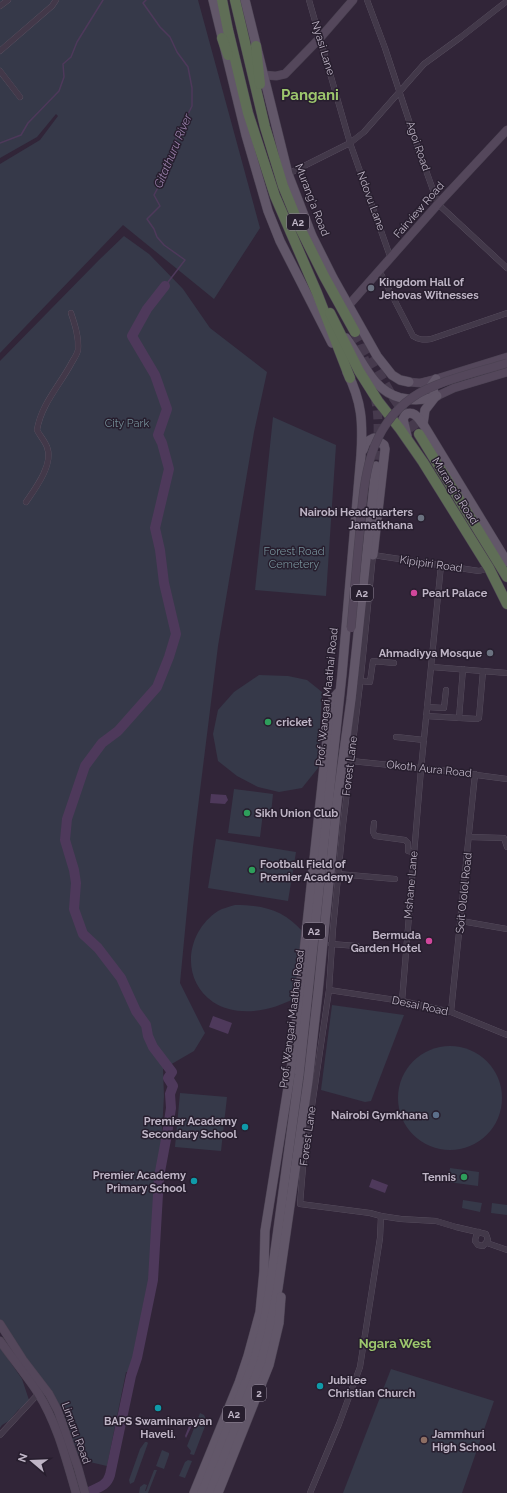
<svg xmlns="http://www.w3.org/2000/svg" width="507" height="1493" font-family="Raleway,sans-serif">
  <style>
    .green { fill: #363949 }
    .water { fill: #4e395b }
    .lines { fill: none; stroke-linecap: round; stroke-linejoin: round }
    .stream { stroke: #4e395b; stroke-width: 1.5 }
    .river { stroke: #4e395b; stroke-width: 10 }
    .primary-tunnel { stroke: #463a4d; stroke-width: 9; stroke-dasharray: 9 4.5; stroke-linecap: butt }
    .highway-tunnel { stroke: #463a4d; stroke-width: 10; stroke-dasharray: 10 5; stroke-linecap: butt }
    .street-casing { stroke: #605767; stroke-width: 6 }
    .secondary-casing { stroke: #4b4252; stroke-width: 9 }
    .primary-casing { stroke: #4b4252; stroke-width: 10 }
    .highway-casing { stroke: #4a4151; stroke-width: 11 }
    .street { stroke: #423849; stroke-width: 5.5 }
    .secondary { stroke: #54475b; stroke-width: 8 }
    .primary { stroke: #625769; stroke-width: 9 }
    .highway { stroke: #5f6e56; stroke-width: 10 }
    .secondary-bridge-casing { stroke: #4b4252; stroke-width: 9; stroke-linecap: butt }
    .secondary-bridge { stroke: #54475b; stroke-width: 8 }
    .worship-dot { fill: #6b7280; stroke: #271e2e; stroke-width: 1.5 }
    .hotel-dot { fill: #d1479c; stroke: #271e2e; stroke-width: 1.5 }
    .leisure-dot { fill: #2e9e5b; stroke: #271e2e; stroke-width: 1.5 }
    .service-dot { fill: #5c6f8a; stroke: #271e2e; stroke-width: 1.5 }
    .culture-dot { fill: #0f9aa8; stroke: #271e2e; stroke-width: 1.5 }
    .education-dot { fill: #8d6e63; stroke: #271e2e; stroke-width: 1.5 }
    .labels { text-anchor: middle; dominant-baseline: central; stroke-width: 3; stroke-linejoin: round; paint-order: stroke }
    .shield { fill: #271e2e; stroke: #918798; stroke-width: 1 }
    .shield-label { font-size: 10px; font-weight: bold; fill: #beb4c5 }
    .street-label { font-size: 11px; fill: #beb4c5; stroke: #271e2e }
    .poi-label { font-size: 11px; font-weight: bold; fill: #beb4c5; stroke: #271e2e; text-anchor: start }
    .park-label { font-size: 11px; fill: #758f98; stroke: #271e2e }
    .water-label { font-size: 12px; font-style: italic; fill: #987fa9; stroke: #271e2e }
    .quarter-label { font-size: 13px; font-weight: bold; fill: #9dc76d; stroke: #271e2e }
    .district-label { font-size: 15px; font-weight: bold; fill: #9dc76d; stroke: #271e2e }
  </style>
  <rect width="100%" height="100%" fill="#312538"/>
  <g class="green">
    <polygon points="0,0 198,0 260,228 214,299 123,225 0,353 0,164 40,140 58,116 56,114 37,137 0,158"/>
    <polygon points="124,236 149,254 183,289 210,328 267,372 254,432 218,646 193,847 180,983 205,1033 194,1051 163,1069 164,1096 153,1280 131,1374 126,1372 107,1466 81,1460 62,1418 0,1330 0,361 99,260"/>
    <polygon points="273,417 336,445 326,596 255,590"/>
    <polygon points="259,675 288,676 307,680 322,692 318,768 302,788 279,792 258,787 237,776 218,761 213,734 218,710 234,692"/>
    <polygon points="234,789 273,794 271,814 263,813 260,837 228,833"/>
    <polygon points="216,839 296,852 288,901 208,888"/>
    <path d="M235,905C263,905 284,910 303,932L295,998C272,1011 237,1018 213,1002C180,979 186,932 218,911C223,908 229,907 235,905Z"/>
    <polygon points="332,1005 404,1015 371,1101 365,1102 321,1090"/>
    <circle cx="450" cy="1098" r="52"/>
    <polygon points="180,1093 227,1097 221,1151 175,1147"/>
    <polygon points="450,1168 479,1172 478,1186 448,1182"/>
    <polygon points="463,1200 482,1203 480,1212 462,1208"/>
    <polygon points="492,1203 507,1205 507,1215 491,1213"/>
    <polygon points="0,1347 22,1379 29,1400 24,1406 18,1410 9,1421 2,1425 0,1428"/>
    <polygon points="391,1369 494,1401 462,1493 343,1493"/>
    <polygon points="200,1413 204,1415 207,1421 194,1455 190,1454 191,1451 187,1446"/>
    <polygon points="145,1442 147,1442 148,1443 134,1482 130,1484 129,1480 140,1449"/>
    <polygon points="162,1450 169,1453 169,1455 164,1469 156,1466"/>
    <polygon points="188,1460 192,1461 185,1478 179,1476 185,1462"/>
    <polygon points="154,1470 157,1470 148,1493 139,1493 140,1487 144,1484 147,1485 145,1491 146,1491"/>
  </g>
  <g class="water">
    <polygon points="211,794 226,795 228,800 225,804 210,803"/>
    <polygon points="213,1016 232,1023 228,1034 209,1027"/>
    <polygon points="372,1179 388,1185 385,1193 369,1187"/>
    <polygon points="194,1417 195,1419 186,1438 185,1436 192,1418"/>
  </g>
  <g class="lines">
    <g class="stream">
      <polyline points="146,0 143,3 160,27 170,37 177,52 188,67 192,88 192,106 173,145 161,182 154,195 160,206 147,219 154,229 157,237 164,245 185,260 165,286"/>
      <polyline points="0,143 21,135 28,123 59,91 64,77 63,64 71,57 77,42 103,0"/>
    </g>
    <path class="river" d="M91,1491C100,1487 107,1485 110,1475L131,1376L137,1358L153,1280L159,1177L167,1134L171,1108L170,1094L173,1086L168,1078L172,1072L153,1047L148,1036L146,1025L136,1011L121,978L98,948L83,934L74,909L76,883L74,870L65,840L67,819L85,766L102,743L118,731L157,687L169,657L176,634L164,583L160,550L155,528L169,469L162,443L158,435L167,409L155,375L132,336L147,309L165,286"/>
    <g class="primary-tunnel">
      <polyline points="355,332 368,369"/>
      <path d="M375,397C380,420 378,443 376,466"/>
    </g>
    <polyline class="highway-tunnel" points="355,332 389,391 419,434"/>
    <defs>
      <g id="street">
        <polyline points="309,0 350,143 391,259"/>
        <polyline points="367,0 385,48 418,148 438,204 507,268"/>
        <polyline points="0,6 8,0"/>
        <polyline points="0,51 52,6 56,0"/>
        <polyline points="0,71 20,97"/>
        <polyline points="288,174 350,143 364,132 424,64 461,37 507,1"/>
        <path d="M380,272L413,336C419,340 423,340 431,339L507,313"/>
        <path d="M26,502C35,489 54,464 47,447C45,441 40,436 37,430C41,405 59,386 71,364C73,360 77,355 78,350C79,337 75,325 71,313"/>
        <polyline points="432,667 507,673"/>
        <polyline points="360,681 370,682 373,661 394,663"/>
        <polyline points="427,707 444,708 446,690"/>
        <polyline points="426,716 477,719 479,718 483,671"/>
        <polyline points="459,718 463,669"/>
        <polyline points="396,737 424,740"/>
        <polyline points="351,761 439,770 507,779"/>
        <polyline points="374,823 373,832 375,836 405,840 408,843 408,851 413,852"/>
        <polyline points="469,837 504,838 507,847"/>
        <polyline points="338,874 395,879"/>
        <polyline points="461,921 507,929"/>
        <polyline points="331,944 357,946"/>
        <polyline points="329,990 402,1001 451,1012 507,1035"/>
        <polyline points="402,1001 421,769 441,565"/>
        <polyline points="451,1012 475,774"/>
        <polyline points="479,1232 476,1236 475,1241 478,1245 483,1246 488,1240 486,1234 456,1227 436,1221 401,1219 381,1216 370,1213 300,1204 303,1167 329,990 333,929 343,825 361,676 373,555 479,571 489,568"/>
        <polyline points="487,1243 507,1250"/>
        <polyline points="0,1435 38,1394"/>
        <polyline points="310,1493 339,1424 360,1367 380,1238 381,1216"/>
      </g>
      <g id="secondary">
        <polyline points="264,75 276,76 285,74 320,38 353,0"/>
        <polyline points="348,306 438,204 507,130"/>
        <polyline points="409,382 420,383 436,379 507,357"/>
        <polyline points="437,396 454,388 507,372"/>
        <polyline points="0,1324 23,1360 49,1394 58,1411 78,1468 85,1493"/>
        <path d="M0,1341C13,1359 26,1375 38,1393C57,1423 66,1459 76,1493"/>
      </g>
      <g id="primary">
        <polyline points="213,0 246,135 268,211 280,241 332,343"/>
        <polyline points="245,0 288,174 312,236 333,278 377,356 392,375 400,380 409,382"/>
        <path d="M346,338C363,360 371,390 401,398C415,401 424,400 437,396"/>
        <polyline points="434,392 431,386 436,379"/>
        <polyline points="423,424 425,410 435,397"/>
        <path d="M407,436L403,419L406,414C415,411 418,418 423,424L507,562"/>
        <polyline points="363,450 366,442 374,438 384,445 385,449 373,555"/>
        <polyline points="194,1493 239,1383 248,1356 260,1312 264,1271 265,1231 292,1063 330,711 333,699 338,693"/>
        <path d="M202,1493L254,1362L262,1333L269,1295L299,1075L310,974L342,674L361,455C363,422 362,402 347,372"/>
        <polyline points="210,1493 261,1363 268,1337 278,1288 308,1081 318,992 337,802 351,700 376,466"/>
        <polyline points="218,1493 269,1365 279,1323 281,1297"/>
      </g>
      <g id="highway">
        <polyline points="222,0 228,30 248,113 275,196 317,293 350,378"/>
        <polyline points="235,0 265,127 283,186 301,230 324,276 355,332"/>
        <polyline points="222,38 228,55"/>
        <polyline points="256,46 260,84"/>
        <polyline points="330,313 359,371 378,401 400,429 423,462 489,568 507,604"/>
        <polyline points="419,434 507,577"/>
      </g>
    </defs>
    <use href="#street" class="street-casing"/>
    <use href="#secondary" class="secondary-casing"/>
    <use href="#primary" class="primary-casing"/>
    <use href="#highway" class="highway-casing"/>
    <use href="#street" class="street"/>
    <use href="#secondary" class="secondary"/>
    <use href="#primary" class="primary"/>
    <use href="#highway" class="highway"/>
    <defs>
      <path id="secondary-bridge" d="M351,628C354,598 356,569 359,540C364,487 364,431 413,397C436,381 479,372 507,363"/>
    </defs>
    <use href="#secondary-bridge" class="secondary-bridge-casing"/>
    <use href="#secondary-bridge" class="secondary-bridge"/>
  </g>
  <g class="worship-dot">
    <circle cx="371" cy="288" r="4"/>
    <circle cx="421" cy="518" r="4"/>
    <circle cx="490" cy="653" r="4"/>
  </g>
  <g class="hotel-dot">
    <circle cx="414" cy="593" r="4"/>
    <circle cx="429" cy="941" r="4"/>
  </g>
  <g class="leisure-dot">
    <circle cx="268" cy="722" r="4"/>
    <circle cx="247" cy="813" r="4"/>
    <circle cx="252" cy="870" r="4"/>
    <circle cx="464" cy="1177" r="4"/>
  </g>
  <circle class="service-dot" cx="436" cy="1115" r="4"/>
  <g class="culture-dot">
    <circle cx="245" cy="1127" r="4"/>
    <circle cx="194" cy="1181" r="4"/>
    <circle cx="320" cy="1386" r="4"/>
    <circle cx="158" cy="1408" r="4"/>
  </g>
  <circle class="education-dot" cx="424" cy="1440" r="4"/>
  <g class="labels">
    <g class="shield">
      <rect x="287" y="214" width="22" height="16" rx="3"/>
      <rect x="351" y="585" width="22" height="16" rx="3"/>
      <rect x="303" y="923" width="22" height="16" rx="3"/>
      <rect x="252" y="1385" width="14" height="16" rx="3"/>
      <rect x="223" y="1406" width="22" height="16" rx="3"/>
    </g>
    <g class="shield-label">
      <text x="298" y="222">A2</text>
      <text x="362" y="593">A2</text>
      <text x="314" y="931">A2</text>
      <text x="259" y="1393">2</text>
      <text x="234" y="1414">A2</text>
    </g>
    <g class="street-label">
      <text transform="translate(323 48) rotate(73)">Nyasi Lane</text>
      <text transform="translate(418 146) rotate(71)">Agoi Road</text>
      <text transform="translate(312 200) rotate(69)">Murang'a Road</text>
      <text transform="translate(371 201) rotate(70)">Ndovu Lane</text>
      <text transform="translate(419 210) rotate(-49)">Fairview Road</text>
      <text transform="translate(455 491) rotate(58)">Murang'a Road</text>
      <text transform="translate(431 564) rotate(8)">Kipipiri Road</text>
      <text transform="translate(327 697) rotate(-84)">Prof. Wangari Maathai Road</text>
      <text transform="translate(350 766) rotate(-83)">Forest Lane</text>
      <text transform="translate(429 769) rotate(6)">Okoth Aura Road</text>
      <text transform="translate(411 885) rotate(-85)">Mshane Lane</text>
      <text transform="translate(464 893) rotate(-84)">Soit Ololol Road</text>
      <text transform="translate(420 1006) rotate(12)">Desai Road</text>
      <text transform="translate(292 1019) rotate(-83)">Prof. Wangari Maathai Road</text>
      <text transform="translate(308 1136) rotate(-82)">Forest Lane</text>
      <text transform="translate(76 1433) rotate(70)">Limuru Road</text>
    </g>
    <g class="poi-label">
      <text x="379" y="282">Kingdom Hall of<tspan x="379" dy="13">Jehovas Witnesses</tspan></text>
      <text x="413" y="512" text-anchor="end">Nairobi Headquarters<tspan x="413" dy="13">Jamatkhana</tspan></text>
      <text x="422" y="593">Pearl Palace</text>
      <text x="482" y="653" text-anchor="end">Ahmadiyya Mosque</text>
      <text x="276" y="722">cricket</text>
      <text x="255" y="813">Sikh Union Club</text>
      <text x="260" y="864">Football Field of<tspan x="260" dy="13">Premier Academy</tspan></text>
      <text x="421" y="935" text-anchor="end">Bermuda<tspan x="421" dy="13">Garden Hotel</tspan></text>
      <text x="428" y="1115" text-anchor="end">Nairobi Gymkhana</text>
      <text x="237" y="1121" text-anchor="end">Premier Academy<tspan x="237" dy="13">Secondary School</tspan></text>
      <text x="186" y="1175" text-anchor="end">Premier Academy<tspan x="186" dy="13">Primary School</tspan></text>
      <text x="456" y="1177" text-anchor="end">Tennis</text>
      <text x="328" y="1380">Jubilee<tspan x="328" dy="13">Christian Church</tspan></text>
      <text x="158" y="1421" text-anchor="middle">BAPS Swaminarayan<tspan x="158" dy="13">Haveli.</tspan></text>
      <text x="432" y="1434">Jammhuri<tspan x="432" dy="13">High School</tspan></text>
    </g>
    <g class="park-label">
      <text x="127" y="423">City Park</text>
      <text x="294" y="551">Forest Road<tspan x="294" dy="13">Cemetery</tspan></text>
    </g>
    <g class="water-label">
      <text transform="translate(173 151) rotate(-67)">Gitathuru River</text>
    </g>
    <g class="quarter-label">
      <text x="395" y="1343">Ngara West</text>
    </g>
    <g class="district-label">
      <text x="310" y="95">Pangani</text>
    </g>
  </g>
  <g transform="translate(32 1461) rotate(289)" stroke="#271e2e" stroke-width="3" paint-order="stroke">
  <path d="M0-3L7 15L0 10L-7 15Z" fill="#beb4c5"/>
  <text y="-6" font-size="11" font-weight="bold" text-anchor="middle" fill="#beb4c5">N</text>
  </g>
</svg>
